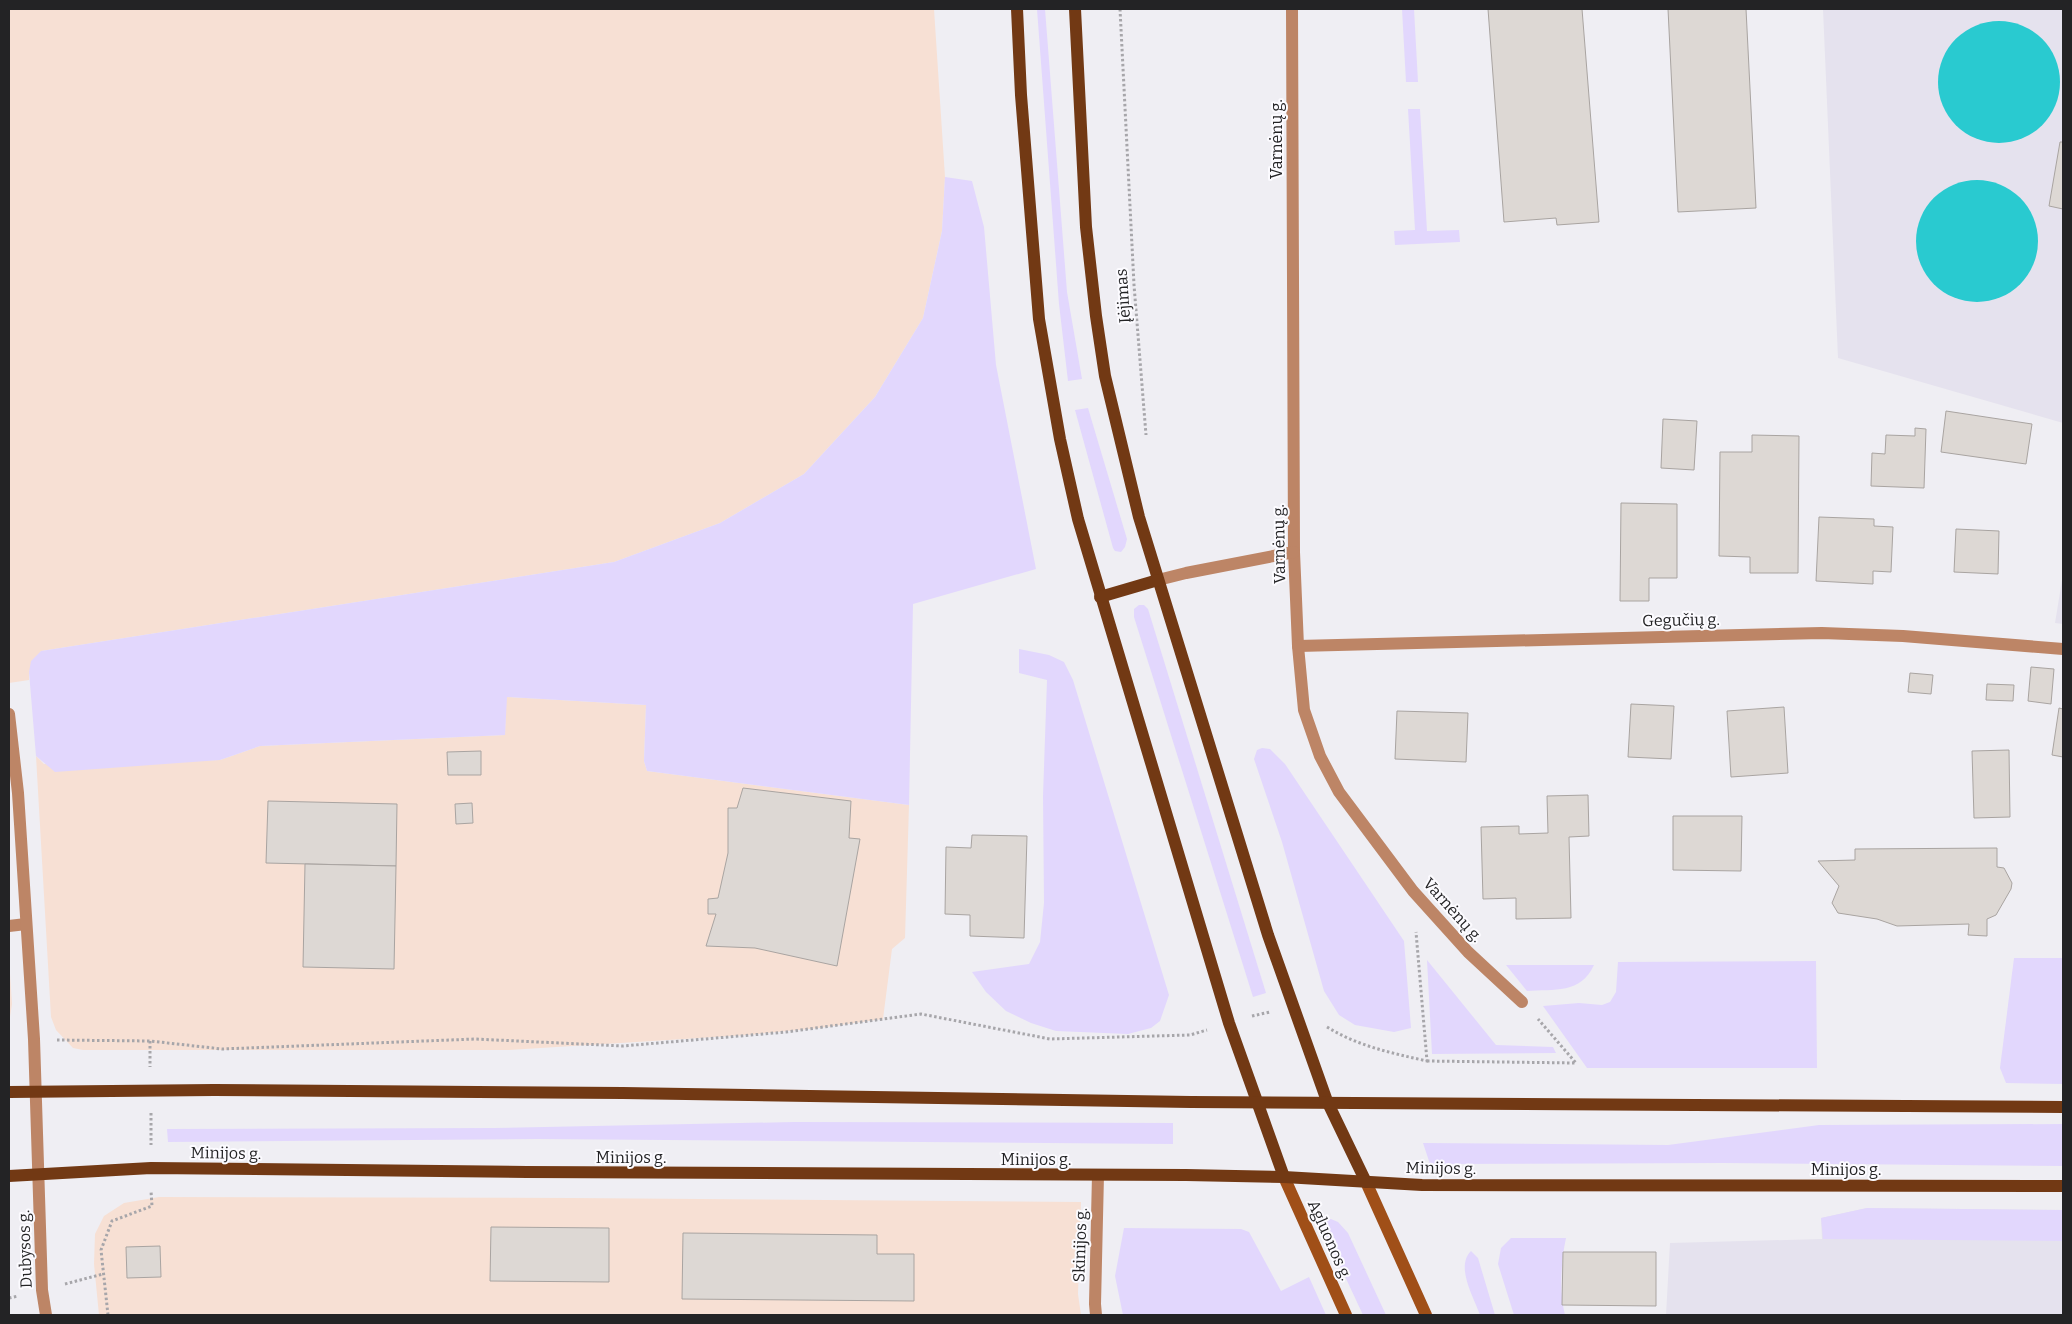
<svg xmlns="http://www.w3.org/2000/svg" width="2072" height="1324" font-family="Bitter,serif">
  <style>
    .commercial { fill: #f7e0d4 }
    .built { fill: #e5e2ee }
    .green { fill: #e2d7fd }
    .water { fill: #29cad0 }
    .building { fill: #ddd8d4; stroke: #a9a4a1 }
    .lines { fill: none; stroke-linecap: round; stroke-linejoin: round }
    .path { stroke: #a7a6aa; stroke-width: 3; stroke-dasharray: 2.5 2.5; stroke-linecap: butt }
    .lane { stroke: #bd8566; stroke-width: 12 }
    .street { stroke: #bd8566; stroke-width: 12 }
    .secondary { stroke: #a04f18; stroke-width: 12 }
    .primary { stroke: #723914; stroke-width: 12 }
    .labels { text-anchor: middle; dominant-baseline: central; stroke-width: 4; stroke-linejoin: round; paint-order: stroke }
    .street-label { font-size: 16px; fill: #232325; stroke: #fcfbff }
  </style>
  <rect width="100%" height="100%" fill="#efeef3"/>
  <g class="commercial">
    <polygon points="9,9 934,9 945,177 942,231 923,318 875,397 804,474 720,523 614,562 41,651 29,672 29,680 9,683"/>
    <polygon points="506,697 646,705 644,761 647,771 909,805 905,938 892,949 883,1019 819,1028 748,1035 509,1050 83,1050 73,1048 56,1030 51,1017 36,756 44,764 220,760 260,746 505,735"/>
    <polygon points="9,959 12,1004 9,1023"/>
    <polygon points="159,1197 572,1198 1081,1202 1078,1294 1081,1315 99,1315 94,1264 95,1234 104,1216 124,1203"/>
  </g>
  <g class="built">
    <polygon points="1823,9 2063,9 2063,423 1838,358"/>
    <polygon points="2063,574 2063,624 2055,623"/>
    <polygon points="1867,1208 2063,1210 2063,1315 1666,1315 1670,1243 1822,1239 1821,1218"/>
  </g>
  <g class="green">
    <polygon points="1037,9 1045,9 1067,292 1082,379 1068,381 1059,304"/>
    <polygon points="1402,9 1414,9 1418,82 1406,82"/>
    <polygon points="1408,109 1420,109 1427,231 1459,230 1460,242 1395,245 1394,231 1415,230"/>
    <polygon points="945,177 972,181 984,227 996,365 1036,569 913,604 909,805 647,771 644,761 646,705 507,697 505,735 260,746 220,760 55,772 36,756 29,672 31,661 41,651 614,562 720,523 804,474 875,397 923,318 942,231"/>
    <polygon points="1088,408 1127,539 1125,547 1121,552 1115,551 1113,548 1075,410"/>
    <polygon points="1139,605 1144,605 1148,609 1266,993 1253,997 1134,617 1134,609"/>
    <polygon points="1019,649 1049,655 1064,662 1073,680 1169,995 1160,1021 1151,1028 1128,1034 1056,1031 1031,1023 1006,1011 986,992 972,972 1029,964 1040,942 1044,903 1043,796 1047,680 1019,673"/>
    <polygon points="1262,748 1270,749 1285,764 1404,941 1411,1028 1394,1032 1355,1025 1339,1015 1324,991 1282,842 1254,759 1257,750"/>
    <polygon points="2014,958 2063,958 2063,1084 2006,1083 2000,1068"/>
    <polygon points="1427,960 1496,1045 1553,1047 1556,1053 1432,1054"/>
    <polygon points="1816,961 1817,1068 1587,1068 1543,1006 1579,1003 1602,1005 1610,1002 1616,992 1618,962"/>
    <path d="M1506,965H1594C1581,994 1554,989 1527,991Z"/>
    <polygon points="794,1122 1173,1123 1173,1144 537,1139 168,1142 167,1129 494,1128"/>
    <polygon points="2063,1124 2063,1166 1723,1163 1430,1164 1423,1143 1668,1145 1819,1125"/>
    <polygon points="1867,1208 2063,1210 2063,1241 1823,1239 1821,1218"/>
    <polygon points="1331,1219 1338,1222 1348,1233 1386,1315 1363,1315 1321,1225 1325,1220"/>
    <polygon points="1124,1228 1241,1229 1249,1232 1281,1291 1309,1277 1326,1315 1123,1315 1115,1276"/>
    <path d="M1511,1238H1566C1561,1261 1559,1292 1565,1315H1514L1498,1264L1501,1248Z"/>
    <path d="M1471,1251L1478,1258L1495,1315H1480L1478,1310C1472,1294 1456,1266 1471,1251Z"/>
  </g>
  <g class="water">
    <circle cx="1999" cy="82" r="61"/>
    <circle cx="1977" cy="241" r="61"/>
  </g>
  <g class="building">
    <polygon points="1488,9 1582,9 1599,222 1557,225 1556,218 1504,222"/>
    <polygon points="1668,9 1746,9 1756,208 1678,212"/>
    <polygon points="2060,142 2063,142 2063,209 2049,206"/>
    <polygon points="1946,411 2032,424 2026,464 1941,452"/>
    <polygon points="1663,419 1697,421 1694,470 1661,468"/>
    <polygon points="1915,428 1926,429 1924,488 1871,486 1872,453 1885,454 1886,435 1915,436"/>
    <polygon points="1752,435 1799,436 1798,573 1750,573 1750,557 1719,556 1720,452 1752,452"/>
    <polygon points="1621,503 1677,504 1677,578 1649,578 1649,601 1620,601"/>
    <polygon points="1819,517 1874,519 1874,526 1893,527 1891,572 1873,571 1873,584 1816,581"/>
    <polygon points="1956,529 1999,531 1998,574 1954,572"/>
    <polygon points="2031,667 2054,669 2051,704 2028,701"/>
    <polygon points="1910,673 1933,675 1931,694 1908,692"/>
    <polygon points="1987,684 2014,685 2013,701 1986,700"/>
    <polygon points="1631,704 1674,706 1671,759 1628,757"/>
    <polygon points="1784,707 1788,773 1731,777 1727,711"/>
    <polygon points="2059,708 2063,709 2063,757 2052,755"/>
    <polygon points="1397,711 1468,713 1466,762 1395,759"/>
    <polygon points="2009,750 2010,817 1974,818 1972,751"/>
    <polygon points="481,751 481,775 448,775 447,752"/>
    <polygon points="743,788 851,801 849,838 860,839 837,966 755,948 706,946 716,914 708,914 708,899 718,898 728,853 728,808 737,808"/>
    <polygon points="1588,795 1589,836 1569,837 1571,918 1516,919 1516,898 1483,899 1481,827 1519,826 1519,834 1548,833 1547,796"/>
    <polygon points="268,801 397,804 396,866 266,863"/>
    <polygon points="472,803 473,823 456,824 455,804"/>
    <polygon points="1673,816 1742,816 1741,871 1673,870"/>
    <polygon points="972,835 1027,836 1024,938 970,936 970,915 945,914 946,847 971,848"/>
    <polygon points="1997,848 1997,867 2004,868 2012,883 2011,889 1996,915 1987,919 1987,936 1968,935 1969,924 1897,926 1877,919 1838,913 1832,903 1839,886 1818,861 1855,860 1855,849"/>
    <polygon points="305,864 396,866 394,969 303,967"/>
    <polygon points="491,1227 609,1228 609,1282 490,1281"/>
    <polygon points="683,1233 877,1235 877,1254 914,1254 914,1301 682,1299"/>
    <polygon points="160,1246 161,1277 127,1278 126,1247"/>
    <polygon points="1563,1252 1656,1252 1656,1306 1562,1305"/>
  </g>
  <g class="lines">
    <g class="path">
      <polyline points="1120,9 1134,285 1146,435"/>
      <polyline points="1252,1016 1270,1012"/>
      <path d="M1327,1027C1358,1046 1391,1053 1427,1061L1416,932"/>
      <polyline points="57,1040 150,1041 222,1049 475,1039 623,1046 786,1032 921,1014 1050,1039 1190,1035 1207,1030"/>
      <polyline points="150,1041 150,1067"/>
      <polyline points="1427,1061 1576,1063 1538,1019"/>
      <polyline points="151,1113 151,1145"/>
      <polyline points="65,1284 103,1274"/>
      <polyline points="9,1298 18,1296"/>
      <polyline points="108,1315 101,1250 112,1221 152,1206 151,1191"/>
    </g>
    <polyline class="lane" points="9,926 26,924"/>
    <g class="street">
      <polyline points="1292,9 1294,552 1298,646 1304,710 1320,756 1339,792 1413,891 1468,952 1522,1002"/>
      <polyline points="1158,580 1186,573 1294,552"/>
      <polyline points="1298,646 1822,633 1903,636 2063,649"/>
      <polyline points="9,714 18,793 34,1039 42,1290 46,1315"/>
      <polyline points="1096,1315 1095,1304 1098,1175"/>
    </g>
    <g class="secondary">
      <polyline points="1284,1177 1346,1315"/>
      <polyline points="1366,1182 1426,1315"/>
    </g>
    <g class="primary">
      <polyline points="1017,9 1021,95 1039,319 1060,439 1078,519 1229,1023 1284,1177"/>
      <polyline points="1075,9 1086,227 1096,316 1105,376 1139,517 1268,935 1327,1101 1366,1182"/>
      <polyline points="1100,597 1158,580"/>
      <polyline points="9,1092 214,1090 623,1093 1191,1102 2063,1107"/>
      <polyline points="9,1176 151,1168 527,1172 1186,1175 1284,1177 1422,1185 2063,1186"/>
    </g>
  </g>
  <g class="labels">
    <g class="street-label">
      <text transform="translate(1276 139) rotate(-90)">Varnėnų g.</text>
      <text transform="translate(1123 296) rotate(-94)">Įėjimas</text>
      <text transform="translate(1279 544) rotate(-91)">Varnėnų g.</text>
      <text transform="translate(1681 620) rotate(-1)">Gegučių g.</text>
      <text transform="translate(1453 910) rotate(48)">Varnėnų g.</text>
      <text transform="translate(226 1153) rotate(1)">Minijos g.</text>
      <text x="631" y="1157">Minijos g.</text>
      <text x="1036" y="1159">Minijos g.</text>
      <text transform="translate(1441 1168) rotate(1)">Minijos g.</text>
      <text x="1846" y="1169">Minijos g.</text>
      <text transform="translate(1330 1240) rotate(66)">Agluonos g.</text>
      <text transform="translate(1080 1245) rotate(-88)">Skinijos g.</text>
      <text transform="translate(25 1249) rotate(-92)">Dubysos g.</text>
    </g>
  </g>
  <rect width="2072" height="1324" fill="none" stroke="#232325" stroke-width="20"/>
</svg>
